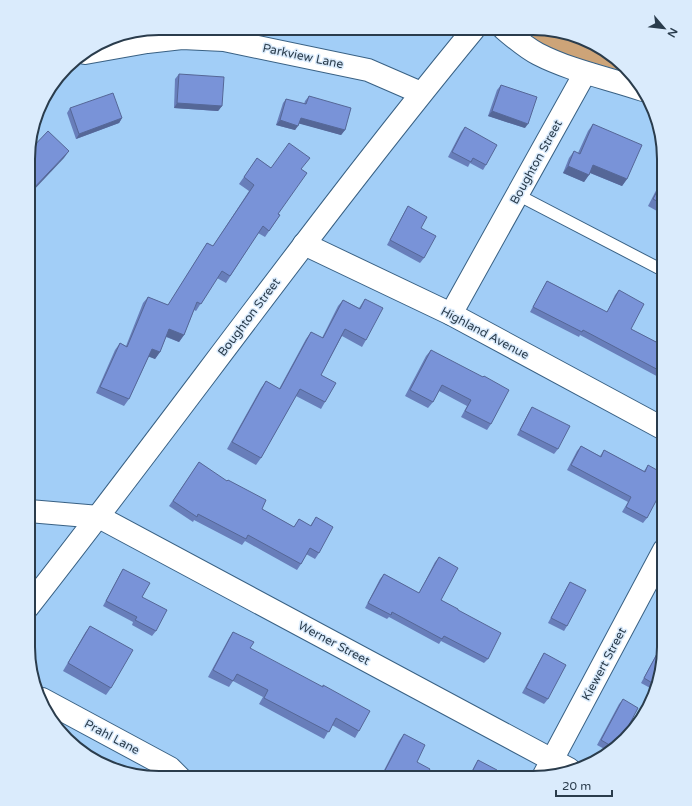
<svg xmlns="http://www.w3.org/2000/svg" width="692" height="806" font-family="'Varela Round',sans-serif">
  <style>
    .green { fill: #cda478 }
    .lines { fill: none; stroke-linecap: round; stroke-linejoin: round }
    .service-casing { stroke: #396184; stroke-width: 13 }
    .minor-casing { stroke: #396184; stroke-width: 24 }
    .tertiary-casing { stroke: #396184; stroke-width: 24 }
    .service { stroke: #fff; stroke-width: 11 }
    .minor { stroke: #fff; stroke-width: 22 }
    .tertiary { stroke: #fff; stroke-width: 22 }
    .wall { fill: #687eba }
    .shaded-wall { fill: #556797 }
    .building { fill: #7993d8; stroke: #556797 }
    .labels { text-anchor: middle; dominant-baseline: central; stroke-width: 3; stroke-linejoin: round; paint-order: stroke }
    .street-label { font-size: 12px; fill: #2a3c4c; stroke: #daebfc }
    .rim { fill: none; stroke: #2a3c4c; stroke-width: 2 }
  </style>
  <rect width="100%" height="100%" fill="#a2cef7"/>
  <polygon class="green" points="526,29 550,29 606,50 626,72 559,53 538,43"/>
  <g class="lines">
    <defs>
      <polyline id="service" points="518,195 664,271"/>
      <g id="minor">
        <path d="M504,29C515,38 526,48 538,54C571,71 608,78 643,90"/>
        <polyline points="85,53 147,42 182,38 224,40 368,70 421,93"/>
        <polyline points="304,244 451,314 664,429"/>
        <polyline points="451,314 585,73"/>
        <polyline points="29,511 99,517 569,769"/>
        <polyline points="42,699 170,768 180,778"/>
        <polyline points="543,777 664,550"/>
      </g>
      <path id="tertiary" d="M28,607C178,416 319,217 474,29"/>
    </defs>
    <use href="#service" class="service-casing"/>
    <use href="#minor" class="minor-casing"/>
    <use href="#tertiary" class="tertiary-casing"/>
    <use href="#service" class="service"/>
    <use href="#minor" class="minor"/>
    <use href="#tertiary" class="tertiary"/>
  </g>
  <g class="wall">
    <polygon points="179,74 222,106 218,111 174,108 175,79"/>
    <polygon points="501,85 525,128 488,116 497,90"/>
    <polygon points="309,96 345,130 341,135 299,123 295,130 276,125 283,103 286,99 304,104 305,101"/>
    <polygon points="70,108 122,118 119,123 76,139 67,113"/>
    <polygon points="593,124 627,179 622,186 590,173 584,182 563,173 569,158 574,151 578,153 588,131"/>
    <polygon points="465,127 486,165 483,170 470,163 468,167 448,157 461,132"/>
    <polygon points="257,158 271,168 301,169 278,214 280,215 265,237 258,233 226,283 217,278 196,311 194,310 184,335 179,342 166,337 160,352 155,359 149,356 129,399 124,406 96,393 115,350 120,343 126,346 143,303 148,297 168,305 207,243 213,246 249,191 239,184"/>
    <polygon points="664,175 664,215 648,206"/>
    <polygon points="408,206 421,228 424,258 420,263 387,245 405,211"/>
    <polygon points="547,281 607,312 615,295 619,290 631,329 660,344 664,337 664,380 580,335 579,337 530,312 544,286"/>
    <polygon points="365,299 366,340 362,347 342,336 321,375 325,402 321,409 296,396 261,458 256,465 227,449 261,388 266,381 279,389 306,339 311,332 322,338 338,306 343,300 359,308"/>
    <polygon points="431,350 491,424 487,430 461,417 467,406 439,391 433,402 428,408 405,396 426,356"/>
    <polygon points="532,407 558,449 554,454 517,435 529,412"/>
    <polygon points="581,446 600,456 604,450 644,471 648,465 647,518 643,523 622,512 628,502 567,470 577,451"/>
    <polygon points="199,462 262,509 294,527 299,519 310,526 316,517 319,553 315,559 306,554 301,564 297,570 245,541 242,545 194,520 193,522 169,506"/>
    <polygon points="439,557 441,600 458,610 488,659 484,663 441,641 439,644 389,617 387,619 365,608 380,579 384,574 419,593 435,562"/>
    <polygon points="123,569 142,597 156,631 152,636 132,625 133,622 103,606 120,574"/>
    <polygon points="570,582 567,626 564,631 548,623 567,587"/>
    <polygon points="90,626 111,688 106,695 63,671 85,633"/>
    <polygon points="233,632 250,648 359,731 355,738 332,725 324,739 259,704 263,697 233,681 229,687 208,677 229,638"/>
    <polygon points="664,640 664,655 652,689 641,683"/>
    <polygon points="544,653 548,699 544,704 522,693 541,658"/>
    <polygon points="623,699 629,725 634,727 608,751 597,745 619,704"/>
    <polygon points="404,734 417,762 425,778 380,778 399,741"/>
    <polygon points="478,760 493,778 468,778 475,765"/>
  </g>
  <g class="shaded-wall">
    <polygon points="423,29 435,29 433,32"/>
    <polygon points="177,103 222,106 218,111 174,108"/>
    <polygon points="492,111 528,124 525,128 488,116"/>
    <polygon points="122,118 119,123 76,139 79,134"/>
    <polygon points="301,118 345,130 341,135 297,123"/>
    <polygon points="280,120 298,126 295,130 276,125"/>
    <polygon points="69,151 64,158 30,194 30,192"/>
    <polygon points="593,165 627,179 622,186 588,172"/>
    <polygon points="568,166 589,175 584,182 563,173"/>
    <polygon points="169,329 184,335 179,342 165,336"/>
    <polygon points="152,349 160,352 155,359 147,356"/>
  </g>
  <g class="building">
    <polygon points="179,74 224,77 222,106 177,103"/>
    <polygon points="501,85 537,97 528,124 492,111"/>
    <polygon points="113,93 122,118 79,134 70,108"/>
    <polygon points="309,96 351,108 345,130 301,118 298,126 280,120 286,99 306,104"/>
    <polygon points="593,124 642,145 627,179 593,165 589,175 568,166 574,151 580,154"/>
    <polygon points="465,127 497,145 486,165 473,158 471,162 452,152"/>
    <polygon points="48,131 69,151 30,192 30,150"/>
    <polygon points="289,143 310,158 301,169 307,173 278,214 280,215 269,231 263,226 230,276 222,271 201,304 197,302 184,335 169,329 160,352 152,349 129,399 100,387 120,343 127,347 148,297 168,305 207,243 213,246 254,185 244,177 257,158 271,168"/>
    <polygon points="664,178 664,205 653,199"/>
    <polygon points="408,206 427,217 421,228 436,236 424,258 390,240"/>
    <polygon points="547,281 607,312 619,290 644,304 631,329 660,344 664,338 664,373 583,330 582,332 533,307"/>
    <polygon points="365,299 383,308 366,340 345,329 321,375 336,383 325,402 300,389 261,458 232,442 266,381 280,389 311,332 323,338 343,300 360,309"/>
    <polygon points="431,350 483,377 484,376 509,390 491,424 465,411 471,400 442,385 433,402 410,390"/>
    <polygon points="532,407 570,426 558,449 520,430"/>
    <polygon points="581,446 601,457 604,450 645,472 648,465 664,474 664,486 647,518 626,507 631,497 571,465"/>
    <polygon points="199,462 227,481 228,480 266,500 262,509 294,527 299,519 311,526 316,517 333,527 319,553 310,548 301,564 248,535 246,539 198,514 197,517 173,501"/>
    <polygon points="439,557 458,568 441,600 458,609 458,610 501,633 488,659 444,636 442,639 392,612 391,615 368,603 384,574 419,593"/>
    <polygon points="123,569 150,583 142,597 167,610 156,631 135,620 137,617 106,601"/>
    <polygon points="570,582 586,590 567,626 551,618"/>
    <polygon points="90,626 133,650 111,688 68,663"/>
    <polygon points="233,632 254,642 250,648 323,687 323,685 370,711 359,731 336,718 329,732 264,698 268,690 237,674 233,681 213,670"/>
    <polygon points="664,641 664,655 654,684 644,678"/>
    <polygon points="544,653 566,665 548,699 526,688"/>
    <polygon points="623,699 638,708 629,725 634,727 613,747 601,740"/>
    <polygon points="404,734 425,745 417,762 430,769 425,778 381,778"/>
    <polygon points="478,760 497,770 493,778 469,778"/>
  </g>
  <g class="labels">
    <g class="street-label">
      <text transform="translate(303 56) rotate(12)">Parkview Lane</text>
      <text transform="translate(536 162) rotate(-61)">Boughton Street</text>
      <text transform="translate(249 317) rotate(-53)">Boughton Street</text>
      <text transform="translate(485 333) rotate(28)">Highland Avenue</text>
      <text transform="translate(334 643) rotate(28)">Werner Street</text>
      <text transform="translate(604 664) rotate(-62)">Kiewert Street</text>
      <text transform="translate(112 737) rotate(28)">Prahl Lane</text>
    </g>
  </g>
  <path d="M0 0H692V806H0ZM159 35H533A124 124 0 0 1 657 159V647A124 124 0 0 1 533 771H159A124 124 0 0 1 35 647V159A124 124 0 0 1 159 35Z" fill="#daebfc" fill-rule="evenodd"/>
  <path class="rim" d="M159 35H533A124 124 0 0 1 657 159V647A124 124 0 0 1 533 771H159A124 124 0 0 1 35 647V159A124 124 0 0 1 159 35Z"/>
  <g transform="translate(664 28) rotate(118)" stroke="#daebfc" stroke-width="3" paint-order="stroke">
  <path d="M0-3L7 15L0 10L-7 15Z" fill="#2a3c4c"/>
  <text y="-6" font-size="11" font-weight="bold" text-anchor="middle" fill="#2a3c4c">N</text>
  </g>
  <path d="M556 790v6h56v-6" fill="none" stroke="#2a3c4c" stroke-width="2"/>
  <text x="562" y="790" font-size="12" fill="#2a3c4c" stroke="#daebfc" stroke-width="3" paint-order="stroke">20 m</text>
</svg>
